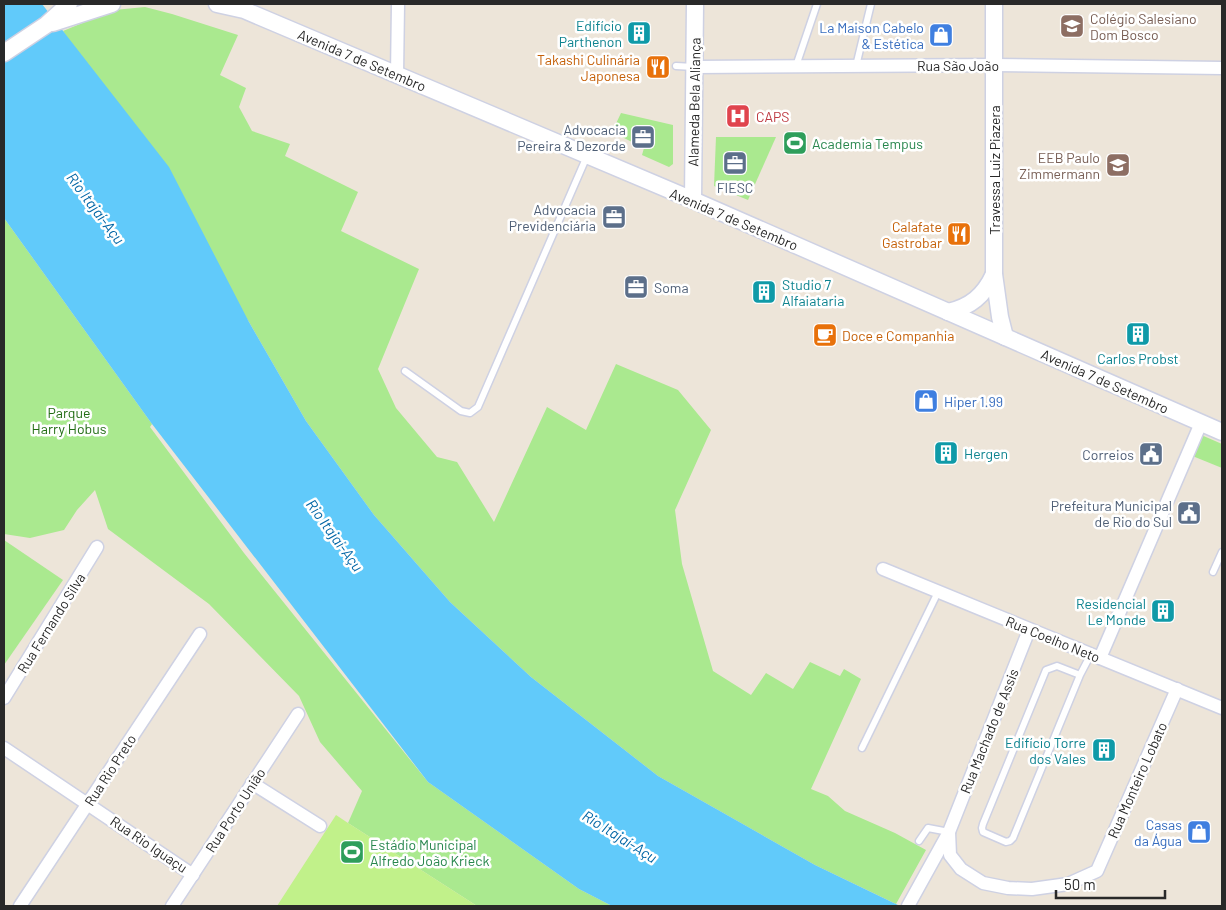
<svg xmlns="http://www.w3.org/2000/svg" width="1226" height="910" font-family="Barlow,sans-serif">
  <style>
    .green { fill: #aae98f }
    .pitch { fill: #c1f18a }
    .water { fill: #61cafa }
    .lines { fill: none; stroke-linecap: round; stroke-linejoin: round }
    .service-casing { stroke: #ced1e3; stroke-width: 9 }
    .minor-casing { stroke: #ced1e3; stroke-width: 15 }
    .tertiary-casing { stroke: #ced1e3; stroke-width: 19 }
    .service { stroke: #fff; stroke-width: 6 }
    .minor { stroke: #fff; stroke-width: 12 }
    .tertiary { stroke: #fff; stroke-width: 16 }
    .labels { text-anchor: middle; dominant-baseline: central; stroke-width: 5; stroke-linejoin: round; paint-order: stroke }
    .education-label { font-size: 14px; fill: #785e54; stroke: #fff; text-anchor: start }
    .culture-label { font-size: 14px; fill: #0d838f; stroke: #fff; text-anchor: end }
    .shop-label { font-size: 14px; fill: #366cbe; stroke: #fff; text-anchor: end }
    .food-label { font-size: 14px; fill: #c56008; stroke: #fff; text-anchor: end }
    .street-label { font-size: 14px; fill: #292929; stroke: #fff }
    .health-label { font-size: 14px; fill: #be3a42; stroke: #fff; text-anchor: start }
    .service-label { font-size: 14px; fill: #4e5e75; stroke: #fff; text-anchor: end }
    .leisure-label { font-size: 14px; fill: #27864d; stroke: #fff; text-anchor: start }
    .park-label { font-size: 14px; fill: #216c13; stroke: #fff }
    .water-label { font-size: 15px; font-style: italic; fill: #0165a5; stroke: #fff }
  </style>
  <rect width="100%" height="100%" fill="#ede5d9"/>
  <g class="green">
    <polygon points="145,7 172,14 238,35 220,75 246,88 239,107 252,131 290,144 285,156 358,192 341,231 419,269 378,369 396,408 437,457 457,462 494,522 547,407 586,430 616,364 678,390 711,430 675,510 682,564 713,671 751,695 766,673 793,689 810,662 840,676 844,669 861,679 811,789 828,796 845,811 895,833 926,850 896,904 815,865 658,776 531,677 450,602 374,515 306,421 249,322 63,31 114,10"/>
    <polygon points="621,113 673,125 673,164 669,167 642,155 644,148 612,132"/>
    <polygon points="716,137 776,137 748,200 714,186"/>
    <polygon points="4,218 152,424 150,427 244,553 428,782 579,889 612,906 477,906 348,823 362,791 320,742 299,696 209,604 108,529 95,490 77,510 64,530 30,538 4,534"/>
    <polygon points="1199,434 1222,444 1222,468 1190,455"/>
    <polygon points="4,540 63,580 4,665"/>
  </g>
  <polygon class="pitch" points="336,815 348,823 477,906 277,906"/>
  <polygon class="water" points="4,4 42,4 169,167 249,322 306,421 374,515 450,602 531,677 658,776 815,865 900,906 612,906 579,889 428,782 152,424 4,218"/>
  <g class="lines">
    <defs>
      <g id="service">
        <polyline points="676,66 694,67"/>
        <polyline points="796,66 817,4"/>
        <polyline points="856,66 871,4"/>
        <polyline points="405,371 461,411 470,413 478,407 587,156"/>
        <polyline points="1213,572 1222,552"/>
        <polyline points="1080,675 1057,666 1046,670 983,824 982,828 983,832 1006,842 1010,841 1013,838 1080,675 1091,654"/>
        <polyline points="862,748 938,592"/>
        <polyline points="919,841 928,828 949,832"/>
      </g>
      <g id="minor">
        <polyline points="695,67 993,65 1222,68"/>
        <polyline points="397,75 398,4"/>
        <polyline points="883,569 1222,708"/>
        <polyline points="1100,658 1201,423"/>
        <polyline points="4,698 97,547"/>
        <polyline points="4,748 193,875"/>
        <polyline points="252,783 320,826"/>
        <polyline points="949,832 950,855 961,869 983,883 1008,888 1032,889 1068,884 1097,871 1177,689"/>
        <polyline points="20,906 200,634"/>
        <polyline points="172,906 298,714"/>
        <polyline points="908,906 949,832 1029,630"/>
      </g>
      <g id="tertiary">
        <polyline points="217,4 244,10 693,200 1222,432"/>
        <polyline points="994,4 994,274 1000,317 1005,337"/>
        <polyline points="53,23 112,4"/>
        <polyline points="4,53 46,25 69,4"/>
        <polyline points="693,200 695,4"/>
        <path d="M948,312C970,307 984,296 994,274"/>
      </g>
    </defs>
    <use href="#service" class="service-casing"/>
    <use href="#minor" class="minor-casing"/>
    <use href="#tertiary" class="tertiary-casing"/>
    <use href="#service" class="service"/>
    <use href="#minor" class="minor"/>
    <use href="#tertiary" class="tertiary"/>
  </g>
  <defs>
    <symbol id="school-square" viewBox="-11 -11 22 22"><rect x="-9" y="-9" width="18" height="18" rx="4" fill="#8d6e63" stroke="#fff"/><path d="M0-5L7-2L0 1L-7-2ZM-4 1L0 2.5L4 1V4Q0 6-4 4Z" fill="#fff"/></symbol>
    <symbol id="building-square" viewBox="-11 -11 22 22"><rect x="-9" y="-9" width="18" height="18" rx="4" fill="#0f9aa8" stroke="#fff"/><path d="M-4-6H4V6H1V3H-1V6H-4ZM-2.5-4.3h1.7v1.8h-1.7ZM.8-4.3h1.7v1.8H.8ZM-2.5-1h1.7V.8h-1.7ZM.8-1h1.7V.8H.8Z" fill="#fff"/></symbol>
    <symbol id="shop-square" viewBox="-11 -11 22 22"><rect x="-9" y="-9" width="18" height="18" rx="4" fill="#3f7fe0" stroke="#fff"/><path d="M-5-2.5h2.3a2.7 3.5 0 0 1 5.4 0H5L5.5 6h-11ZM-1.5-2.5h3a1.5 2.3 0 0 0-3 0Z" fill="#fff"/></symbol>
    <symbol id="restaurant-square" viewBox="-11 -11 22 22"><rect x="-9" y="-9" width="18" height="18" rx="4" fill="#e8710a" stroke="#fff"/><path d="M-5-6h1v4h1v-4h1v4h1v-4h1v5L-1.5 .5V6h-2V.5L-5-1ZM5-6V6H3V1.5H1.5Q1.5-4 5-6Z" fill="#fff"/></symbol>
    <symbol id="hospital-square" viewBox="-11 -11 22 22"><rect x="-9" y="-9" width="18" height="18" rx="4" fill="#e0444e" stroke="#fff"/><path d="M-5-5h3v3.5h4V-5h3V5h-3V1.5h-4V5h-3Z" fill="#fff"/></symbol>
    <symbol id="office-square" viewBox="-11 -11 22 22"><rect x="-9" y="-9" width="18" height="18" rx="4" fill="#5c6f8a" stroke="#fff"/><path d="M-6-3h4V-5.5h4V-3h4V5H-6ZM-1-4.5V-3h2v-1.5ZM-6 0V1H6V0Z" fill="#fff"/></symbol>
    <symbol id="stadium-square" viewBox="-11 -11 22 22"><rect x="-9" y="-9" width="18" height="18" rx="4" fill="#2e9e5b" stroke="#fff"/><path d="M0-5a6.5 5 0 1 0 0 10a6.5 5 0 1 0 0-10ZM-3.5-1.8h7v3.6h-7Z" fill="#fff"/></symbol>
    <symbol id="cafe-square" viewBox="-11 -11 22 22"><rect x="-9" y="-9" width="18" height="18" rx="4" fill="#e8710a" stroke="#fff"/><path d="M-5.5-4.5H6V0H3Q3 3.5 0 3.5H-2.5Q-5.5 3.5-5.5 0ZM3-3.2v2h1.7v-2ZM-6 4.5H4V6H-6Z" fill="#fff"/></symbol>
    <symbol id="civic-square" viewBox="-11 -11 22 22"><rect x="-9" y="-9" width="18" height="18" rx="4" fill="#5c6f8a" stroke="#fff"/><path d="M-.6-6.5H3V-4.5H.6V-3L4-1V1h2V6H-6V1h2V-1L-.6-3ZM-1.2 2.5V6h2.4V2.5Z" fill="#fff"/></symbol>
  </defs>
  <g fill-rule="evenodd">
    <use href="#school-square" x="1058" y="12" width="28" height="28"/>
    <use href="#building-square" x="625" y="19" width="28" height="28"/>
    <use href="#shop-square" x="927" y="21" width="28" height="28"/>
    <use href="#restaurant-square" x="644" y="53" width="28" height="28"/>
    <use href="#hospital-square" x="724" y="102" width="28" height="28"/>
    <use href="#office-square" x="629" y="123" width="28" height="28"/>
    <use href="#stadium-square" x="781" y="129" width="28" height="28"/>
    <use href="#office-square" x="721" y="149" width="28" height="28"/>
    <use href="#school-square" x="1104" y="151" width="28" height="28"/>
    <use href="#office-square" x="600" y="203" width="28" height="28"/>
    <use href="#restaurant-square" x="945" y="220" width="28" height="28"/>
    <use href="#office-square" x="622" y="273" width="28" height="28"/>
    <use href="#building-square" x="750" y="278" width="28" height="28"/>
    <use href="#building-square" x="1124" y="320" width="28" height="28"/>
    <use href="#cafe-square" x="811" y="321" width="28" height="28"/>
    <use href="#shop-square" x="912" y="387" width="28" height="28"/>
    <use href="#building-square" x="932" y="439" width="28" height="28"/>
    <use href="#civic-square" x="1137" y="440" width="28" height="28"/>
    <use href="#civic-square" x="1175" y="499" width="28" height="28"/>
    <use href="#building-square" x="1149" y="597" width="28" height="28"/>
    <use href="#building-square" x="1090" y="736" width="28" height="28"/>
    <use href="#shop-square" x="1185" y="818" width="28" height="28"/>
    <use href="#stadium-square" x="338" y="838" width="28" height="28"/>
  </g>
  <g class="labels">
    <g class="education-label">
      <text x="1090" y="18">Colégio Salesiano<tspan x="1090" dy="16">Dom Bosco</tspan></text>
      <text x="1100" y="157" text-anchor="end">EEB Paulo<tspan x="1100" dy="16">Zimmermann</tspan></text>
    </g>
    <g class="culture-label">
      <text x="622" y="25">Edifício<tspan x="622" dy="16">Parthenon</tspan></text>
      <text x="782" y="284" text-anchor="start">Studio 7<tspan x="782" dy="16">Alfaiataria</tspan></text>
      <text x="1138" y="358" text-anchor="middle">Carlos Probst</text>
      <text x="964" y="453" text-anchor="start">Hergen</text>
      <text x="1146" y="603">Residencial<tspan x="1146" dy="16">Le Monde</tspan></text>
      <text x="1086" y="742">Edifício Torre<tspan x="1086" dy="16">dos Vales</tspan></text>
    </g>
    <g class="shop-label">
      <text x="924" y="27">La Maison Cabelo<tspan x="924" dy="16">&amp; Estética</tspan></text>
      <text x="944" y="401" text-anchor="start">Hiper 1.99</text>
      <text x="1182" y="824">Casas<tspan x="1182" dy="16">da Água</tspan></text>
    </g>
    <g class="food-label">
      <text x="640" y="59">Takashi Culinária<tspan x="640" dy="16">Japonesa</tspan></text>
      <text x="942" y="226">Calafate<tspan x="942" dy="16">Gastrobar</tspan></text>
      <text x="842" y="335" text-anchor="start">Doce e Companhia</text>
    </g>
    <g class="street-label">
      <text transform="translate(362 60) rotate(23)">Avenida 7 de Setembro</text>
      <text x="958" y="65">Rua São João</text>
      <text transform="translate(694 102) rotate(-89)">Alameda Bela Aliança</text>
      <text transform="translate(994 170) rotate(-90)">Travessa Luiz Piazera</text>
      <text transform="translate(734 219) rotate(23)">Avenida 7 de Setembro</text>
      <text transform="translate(1105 381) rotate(24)">Avenida 7 de Setembro</text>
      <text transform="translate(51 623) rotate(-58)">Rua Fernando Silva</text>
      <text transform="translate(1053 639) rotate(22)">Rua Coelho Neto</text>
      <text transform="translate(989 731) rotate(-68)">Rua Machado de Assis</text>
      <text transform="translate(110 770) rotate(-57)">Rua Rio Preto</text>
      <text transform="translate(1137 780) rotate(-66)">Rua Monteiro Lobato</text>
      <text transform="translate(235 810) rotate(-57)">Rua Porto União</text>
      <text transform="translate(149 844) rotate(34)">Rua Rio Iguaçu</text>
    </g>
    <g class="health-label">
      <text x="756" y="116">CAPS</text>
    </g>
    <g class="service-label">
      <text x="626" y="129">Advocacia<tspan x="626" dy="16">Pereira &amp; Dezorde</tspan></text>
      <text x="735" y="187" text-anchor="middle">FIESC</text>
      <text x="596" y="209">Advocacia<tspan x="596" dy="16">Previdenciária</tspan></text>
      <text x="654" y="287" text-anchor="start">Soma</text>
      <text x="1134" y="454">Correios</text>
      <text x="1172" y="505">Prefeitura Municipal<tspan x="1172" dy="16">de Rio do Sul</tspan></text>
    </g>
    <g class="leisure-label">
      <text x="812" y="143">Academia Tempus</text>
      <text x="370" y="844">Estádio Municipal<tspan x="370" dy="16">Alfredo João Krieck</tspan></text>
    </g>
    <g class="park-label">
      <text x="69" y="412">Parque<tspan x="69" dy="16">Harry Hobus</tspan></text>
    </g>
    <g class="water-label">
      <text transform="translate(96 208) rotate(53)">Rio Itajaí-Açu</text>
      <text transform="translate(335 535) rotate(54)">Rio Itajaí-Açu</text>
      <text transform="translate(620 836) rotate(32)">Rio Itajaí-Açu</text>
    </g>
  </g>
  <rect width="1226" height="910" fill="none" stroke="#292929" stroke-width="10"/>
  <path d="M1056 890v8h109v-8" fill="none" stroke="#292929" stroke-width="2.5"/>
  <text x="1064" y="890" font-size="15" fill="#292929" stroke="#ffffff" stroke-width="4" paint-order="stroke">50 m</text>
</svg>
